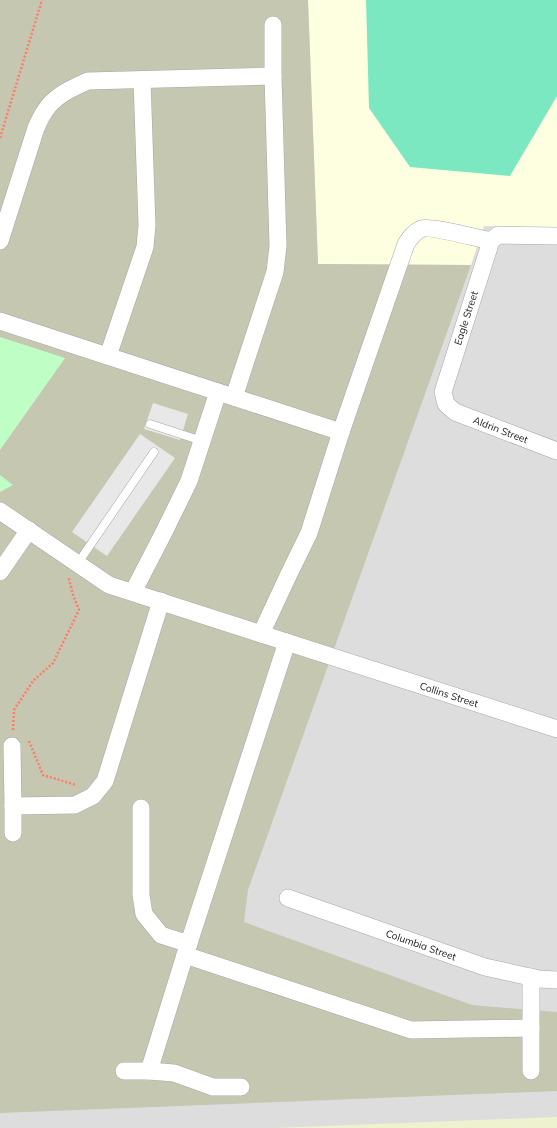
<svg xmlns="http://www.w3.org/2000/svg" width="557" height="1128" font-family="Mulish,sans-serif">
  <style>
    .residential { fill: #dedddd }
    .education { fill: #feffe1 }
    .construction { fill: #c6c7b0 }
    .farmland { fill: #eef2cf }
    .park { fill: #bfffc6 }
    .pitch { fill: #7ce8c1 }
    .parking { fill: #e8e8e8 }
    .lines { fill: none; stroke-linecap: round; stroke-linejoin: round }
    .lane-casing { stroke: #a7a7a7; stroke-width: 9 }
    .street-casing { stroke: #a7a7a7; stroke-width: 18 }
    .path { stroke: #ff7c69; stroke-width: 2.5; stroke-dasharray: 2 2; stroke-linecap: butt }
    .lane { stroke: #fff; stroke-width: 8 }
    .street { stroke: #fff; stroke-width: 17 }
    .labels { text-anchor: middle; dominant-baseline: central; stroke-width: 3; stroke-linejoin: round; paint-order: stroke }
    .street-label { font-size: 10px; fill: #202020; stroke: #fff }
  </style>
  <rect width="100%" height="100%" fill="#f1eee5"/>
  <rect class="residential" x="0" y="0" width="557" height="1128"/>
  <polygon class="education" points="308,0 557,0 557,228 484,226 471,265 318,264"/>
  <polygon class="construction" points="0,0 308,0 318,264 471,265 248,890 244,922 472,1005 557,1012 557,1091 0,1113"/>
  <polygon class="farmland" points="557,1117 557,1128 273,1128"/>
  <g class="park">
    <polygon points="0,337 65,358 0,450"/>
    <polygon points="0,475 13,485 0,492"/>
  </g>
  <polygon class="pitch" points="366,0 557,0 557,96 510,176 410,167 369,108"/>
  <g class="parking">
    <polygon points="153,403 188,414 180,440 144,429"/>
    <polygon points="140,434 175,458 107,556 72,532"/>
  </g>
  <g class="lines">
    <defs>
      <g id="lane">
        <polyline points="150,424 202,441"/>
        <polyline points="78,563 154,452"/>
      </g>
      <g id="street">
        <path id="s1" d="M557,236L498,235L491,241L443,392L446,404L455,412L557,451"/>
        <path d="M0,241L36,128C39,122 41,116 45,111C54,96 72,88 88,81L273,76"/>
        <polyline points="0,321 341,432"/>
        <polyline points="108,356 145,247 147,225 142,80"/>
        <polyline points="234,397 275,272 278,246 273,76 273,25"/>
        <path id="s2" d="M0,511L109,585L557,729"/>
        <polyline points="0,572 29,530"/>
        <polyline points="133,592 163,534 189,481 218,392"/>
        <path d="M261,634L288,576L309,533L341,432L406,244C410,238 414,232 421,229C429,225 480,239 491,241"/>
        <polyline points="287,642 185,955 411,1030 531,1028"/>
        <polyline points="12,746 13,806 75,805 93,796 105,781 161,601"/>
        <polyline points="141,808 141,895 144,914 161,935 189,944"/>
        <polyline points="13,833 13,806"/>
        <path id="s3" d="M288,898L485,967L539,979L557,980"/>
        <polyline points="531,977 531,1071"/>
        <polyline points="124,1071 149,1071 185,955"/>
        <polyline points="149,1071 174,1073 213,1087 241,1087"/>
      </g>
    </defs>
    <use href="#lane" class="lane-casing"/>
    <use href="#street" class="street-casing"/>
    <g class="path">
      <polyline points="0,138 42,0"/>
      <polyline points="13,730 14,710 33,681 53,663 79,610 73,595 69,579 70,578"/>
      <polyline points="29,741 43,775 76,785"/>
    </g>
    <use href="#lane" class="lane"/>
    <use href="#street" class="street"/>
  </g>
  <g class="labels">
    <g class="street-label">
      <text transform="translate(466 318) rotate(-72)">Eagle Street</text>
      <text stroke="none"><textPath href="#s1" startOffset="300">Aldrin Street</textPath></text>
      <text stroke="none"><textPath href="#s2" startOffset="489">Collins Street</textPath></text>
      <text stroke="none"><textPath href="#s3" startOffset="141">Columbia Street</textPath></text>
    </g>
  </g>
</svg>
